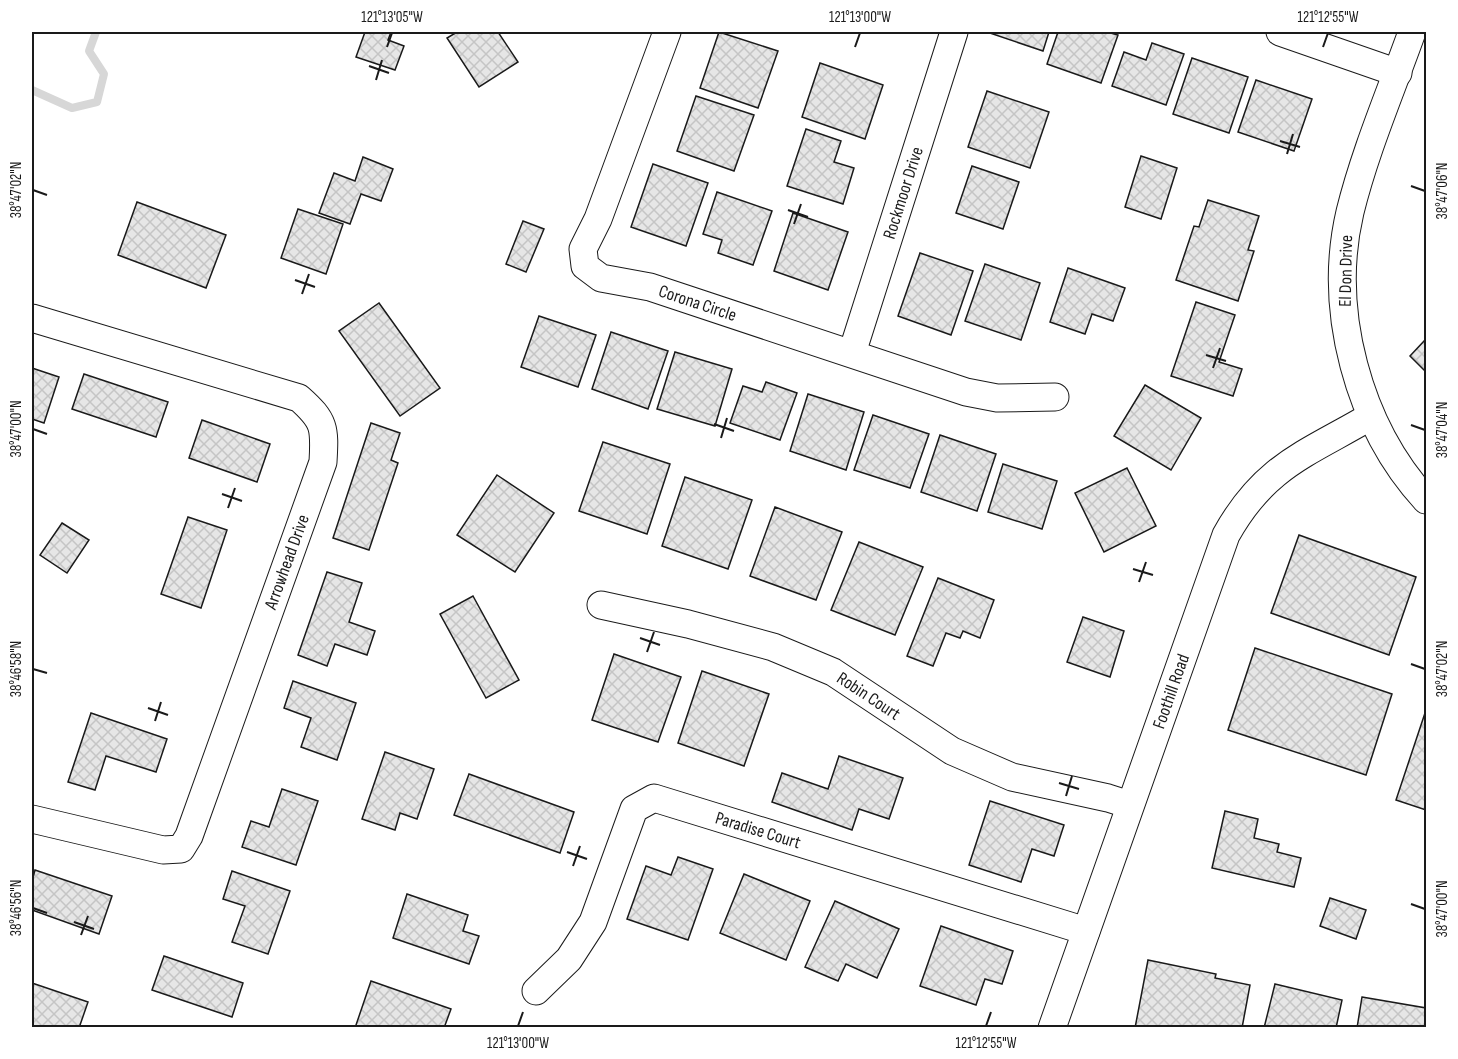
<svg xmlns="http://www.w3.org/2000/svg" width="1458" height="1059" font-family="'Sofia Sans Condensed',sans-serif">
  <style>
    .lines { fill: none; stroke-linecap: round; stroke-linejoin: round }
    .stream { stroke: #d7d7d7; stroke-width: 8 }
    .building { fill: url(#building-cross-hatch); stroke: #1a1a1a; stroke-width: 1.5 }
    .minor-casing { stroke: #1a1a1a; stroke-width: 29 }
    .minor { stroke: #fff; stroke-width: 27 }
    .ticks { fill: none; stroke: #1a1a1a; stroke-width: 2 }
    .labels { text-anchor: middle; dominant-baseline: central; stroke-width: 4.5; stroke-linejoin: round; paint-order: stroke }
    .street-label { font-size: 18px; fill: #1a1a1a; stroke: #fff }
    .neatline { fill: none; stroke: #1a1a1a; stroke-width: 2 }
    .ticks-label { font-size: 15px; text-anchor: middle; fill: #1a1a1a }
  </style>
  <defs>
    <pattern id="building-cross-hatch" width="8" height="8" patternUnits="userSpaceOnUse" patternTransform="scale(1.5)"><rect width="8" height="8" fill="#e6e6e6"/><path d="M0 0l8 8M0 8l8-8" fill="none" stroke="#c5c5c5"/></pattern>
  </defs>
  <rect width="100%" height="100%" fill="#fff"/>
  <g class="lines">
    <polyline class="stream" points="32,90 72,108 97,102 104,74 89,51 96,32"/>
  </g>
  <g class="building">
    <polygon points="365,32 391,32 388,40 404,46 395,70 356,57"/>
    <polygon points="457,32 498,32 518,62 479,87 447,38"/>
    <polygon points="719,32 778,51 758,108 700,88"/>
    <polygon points="987,32 1049,32 1043,51"/>
    <polygon points="1058,32 1107,32 1118,35 1101,83 1047,64"/>
    <polygon points="1152,43 1184,54 1166,105 1112,86 1124,52 1146,60"/>
    <polygon points="1192,58 1248,77 1229,133 1173,114"/>
    <polygon points="820,63 883,85 865,139 802,117"/>
    <polygon points="1256,80 1312,99 1294,151 1238,132"/>
    <polygon points="987,91 1049,112 1030,168 968,147"/>
    <polygon points="696,96 754,115 734,171 677,151"/>
    <polygon points="806,129 841,141 834,162 854,168 843,204 787,186"/>
    <polygon points="1141,156 1177,168 1161,219 1125,207"/>
    <polygon points="363,157 393,169 381,201 361,194 350,224 319,213 334,173 355,181"/>
    <polygon points="653,164 708,183 686,246 631,227"/>
    <polygon points="972,166 1019,182 1003,229 956,213"/>
    <polygon points="717,192 772,211 753,265 718,253 722,240 703,234"/>
    <polygon points="1208,200 1259,216 1248,250 1254,251 1238,301 1176,280 1194,226 1199,227"/>
    <polygon points="137,202 226,235 206,288 118,255"/>
    <polygon points="298,209 343,224 326,274 281,258"/>
    <polygon points="793,213 848,232 828,290 774,271"/>
    <polygon points="523,221 544,229 526,272 506,264"/>
    <polygon points="920,253 973,271 951,335 898,316"/>
    <polygon points="985,264 1040,283 1021,340 965,321"/>
    <polygon points="1068,268 1125,288 1113,321 1092,314 1085,334 1050,322"/>
    <polygon points="1196,302 1235,315 1219,362 1242,369 1233,396 1171,376"/>
    <polygon points="379,303 440,388 400,416 339,331"/>
    <polygon points="539,316 596,335 578,387 521,367"/>
    <polygon points="611,332 668,351 648,409 592,389"/>
    <polygon points="1426,339 1426,372 1410,356"/>
    <polygon points="675,352 732,369 715,426 657,409"/>
    <polygon points="32,368 59,377 44,423 32,419"/>
    <polygon points="84,374 168,402 156,437 72,409"/>
    <polygon points="766,382 797,393 780,440 730,423 743,386 762,392"/>
    <polygon points="1145,385 1201,418 1171,470 1114,436"/>
    <polygon points="808,394 864,412 846,470 790,451"/>
    <polygon points="873,415 929,434 910,488 854,470"/>
    <polygon points="202,420 270,444 257,482 189,458"/>
    <polygon points="371,423 400,433 391,460 398,463 369,550 333,538"/>
    <polygon points="940,435 996,454 977,511 921,492"/>
    <polygon points="603,442 670,464 647,534 579,511"/>
    <polygon points="1003,464 1057,481 1042,529 988,512"/>
    <polygon points="1127,468 1156,526 1104,552 1075,493"/>
    <polygon points="497,475 554,513 515,572 457,535"/>
    <polygon points="685,477 752,500 728,569 662,546"/>
    <polygon points="775,507 842,532 816,600 750,576"/>
    <polygon points="188,517 227,530 201,608 161,594"/>
    <polygon points="62,523 89,540 67,573 40,555"/>
    <polygon points="1299,535 1416,577 1389,655 1271,613"/>
    <polygon points="859,542 923,567 895,635 831,610"/>
    <polygon points="327,572 362,583 349,622 375,631 367,655 335,644 327,666 298,655"/>
    <polygon points="938,578 994,600 980,638 963,631 960,638 946,633 933,666 907,656"/>
    <polygon points="473,596 519,680 486,698 440,614"/>
    <polygon points="1083,617 1124,631 1110,677 1067,662"/>
    <polygon points="1255,648 1392,694 1366,775 1228,730"/>
    <polygon points="614,654 681,677 658,742 592,720"/>
    <polygon points="702,671 769,694 744,766 678,743"/>
    <polygon points="293,681 356,703 337,760 301,747 311,718 284,708"/>
    <polygon points="1426,710 1426,810 1396,800"/>
    <polygon points="91,713 167,739 156,772 106,756 95,790 68,782"/>
    <polygon points="385,752 434,769 417,819 400,813 395,830 362,819"/>
    <polygon points="839,756 903,778 889,819 859,809 852,830 772,802 782,773 828,789"/>
    <polygon points="469,774 574,812 560,853 454,815"/>
    <polygon points="282,789 318,801 296,865 242,847 251,821 269,827"/>
    <polygon points="990,801 1064,825 1054,856 1032,849 1021,882 969,865"/>
    <polygon points="1225,811 1258,819 1254,838 1279,844 1277,852 1301,858 1294,887 1212,868"/>
    <polygon points="678,857 713,869 688,940 627,919 646,866 671,875"/>
    <polygon points="35,870 112,896 99,934 32,910 32,881"/>
    <polygon points="232,871 290,891 268,954 232,942 245,906 223,899"/>
    <polygon points="744,874 810,901 786,960 720,933"/>
    <polygon points="407,894 468,915 463,931 479,936 469,964 393,938"/>
    <polygon points="1330,898 1366,910 1356,939 1320,926"/>
    <polygon points="835,901 899,929 877,978 846,964 838,981 805,967"/>
    <polygon points="941,926 1013,951 1002,984 985,979 976,1005 920,986"/>
    <polygon points="164,956 243,983 232,1017 152,990"/>
    <polygon points="1148,960 1216,974 1215,978 1250,985 1242,1028 1135,1028"/>
    <polygon points="371,981 451,1009 444,1028 355,1028"/>
    <polygon points="32,983 88,1002 79,1028 32,1028"/>
    <polygon points="1275,984 1342,1000 1336,1028 1264,1028"/>
    <polygon points="1362,997 1426,1008 1426,1028 1357,1028"/>
  </g>
  <g class="lines">
    <defs>
      <g id="minor">
        <path id="s1" d="M667,32L598,219L583,249L585,266L601,278L650,287L966,392L997,398L1055,397"/>
        <polyline points="1280,32 1398,73"/>
        <path d="M1412,32C1391,91 1365,151 1350,212C1327,310 1358,426 1426,500"/>
        <path d="M32,318L299,398C325,421 325,428 323,462L189,836L181,849L163,850L32,819"/>
        <path id="s2" d="M852,353L954,32"/>
        <path id="s3" d="M601,605L688,624L773,647L833,672L952,751L1012,777L1108,798L1130,805"/>
        <path id="s4" d="M536,991L569,959L593,922L634,809L654,798L1086,931"/>
        <path id="s5" d="M1052,1028L1226,535C1265,465 1307,454 1371,416"/>
      </g>
    </defs>
    <use href="#minor" class="minor-casing"/>
    <use href="#minor" class="minor"/>
  </g>
  <path class="ticks" d="M387,47L392,33M855,47L860,33M1323,47L1328,33M369,66L389,73M376,80L382,60M1280,141L1300,147M1287,154L1293,134M1411,186L1425,191M33,190L47,195M788,210L808,217M794,224L801,204M295,280L315,287M302,294L309,274M1206,355L1226,361M1213,368L1220,348M714,424L734,431M1411,425L1425,430M33,429L47,434M721,438L727,418M222,494L242,501M228,508L235,488M1133,569L1153,575M1139,582L1146,562M640,638L660,645M647,652L654,632M1411,664L1425,669M33,669L47,673M148,708L168,715M155,721L161,702M1059,783L1079,789M1066,796L1072,776M567,852L587,859M573,866L580,846M1411,904L1425,909M33,908L47,913M74,922L94,929M81,935L88,916M518,1026L523,1012M986,1026L991,1012"/>
  <g class="labels">
    <g class="street-label">
      <text stroke="none"><textPath href="#s2" startOffset="168">Rockmoor Drive</textPath></text>
      <text transform="translate(1346 271) rotate(-89)">El Don Drive</text>
      <text stroke="none"><textPath href="#s1" startOffset="370">Corona Circle</textPath></text>
      <text transform="translate(287 562) rotate(-70)">Arrowhead Drive</text>
      <text stroke="none"><textPath href="#s5" startOffset="357">Foothill Road</textPath></text>
      <text stroke="none"><textPath href="#s3" startOffset="285">Robin Court</textPath></text>
      <text stroke="none"><textPath href="#s4" startOffset="342">Paradise Court</textPath></text>
    </g>
  </g>
  <rect width="1458" height="1059" fill="none" stroke="#ffffff" stroke-width="66"/>
  <rect x="33" y="33" width="1392" height="993" class="neatline"/>
  <g class="ticks-label">
    <text x="392" y="22">121°13'05"W</text>
    <text x="860" y="22">121°13'00"W</text>
    <text x="1328" y="22">121°12'55"W</text>
    <text transform="translate(16 190) rotate(-90)" y="5">38°47'02"N</text>
    <text transform="translate(1442 191) rotate(-90)" y="5">38°47'06"N</text>
    <text transform="translate(16 429) rotate(-90)" y="5">38°47'00"N</text>
    <text transform="translate(1442 430) rotate(-90)" y="5">38°47'04"N</text>
    <text transform="translate(16 669) rotate(-90)" y="5">38°46'58"N</text>
    <text transform="translate(1442 669) rotate(-90)" y="5">38°47'02"N</text>
    <text transform="translate(16 908) rotate(-90)" y="5">38°46'56"N</text>
    <text transform="translate(1442 909) rotate(-90)" y="5">38°47'00"N</text>
    <text x="518" y="1048">121°13'00"W</text>
    <text x="986" y="1048">121°12'55"W</text>
  </g>
</svg>
